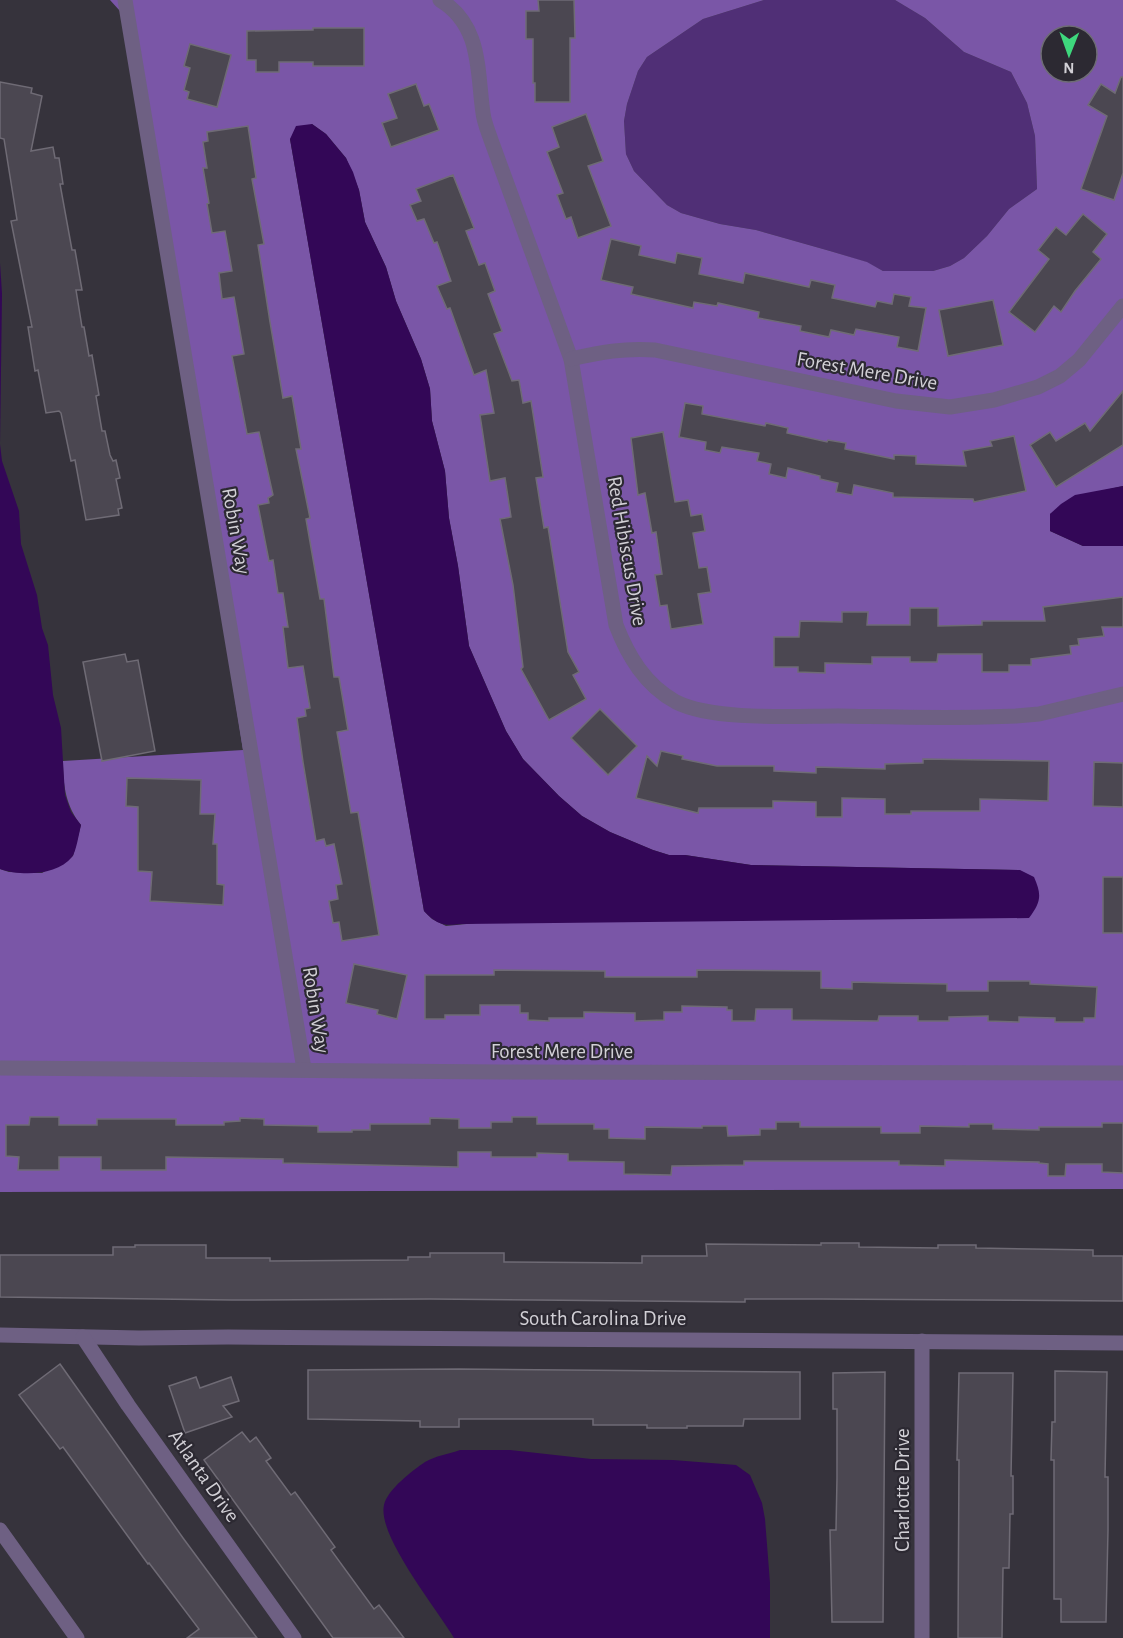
<svg xmlns="http://www.w3.org/2000/svg" width="1123" height="1638" font-family="'Alegreya Sans',sans-serif">
  <style>
    .green { fill: #502f76 }
    .forest { fill: #7a56a7; fill-rule: evenodd }
    .water { fill: #330757 }
    .building { fill: #4b4751; stroke: #6f6b75; stroke-width: 1.5 }
    .lines { fill: none; stroke-linecap: round; stroke-linejoin: round }
    .minor { stroke: #6e6083; stroke-width: 15 }
    .labels { text-anchor: middle; dominant-baseline: central; stroke-width: 4.5; stroke-linejoin: round; paint-order: stroke }
    .street-label { font-size: 21px; fill: #d2d0d6; stroke: #2c2932 }
  </style>
  <rect width="100%" height="100%" fill="#36333c"/>
  <polygon class="green" points="764,0 895,0 925,18 964,52 1011,72 1027,103 1035,136 1037,189 1009,209 987,236 964,258 950,266 933,271 883,271 866,262 830,251 756,230 720,224 681,213 667,205 634,171 626,154 624,121 627,104 638,71 647,57 703,19"/>
  <path class="forest" d="M110,0H764L703,19L647,57L638,71L627,104L624,121L626,154L634,171L667,205L681,213L720,224L756,230L830,251L867,262L883,271H933L950,266L964,258L987,236L1009,209L1037,189L1035,136L1027,103L1011,72L964,52L925,18L895,0H1123V486L1092,493L1050,514V531L1083,546H1123V1189L0,1192V869L9,872L42,873L73,856L81,825C66,806 63,786 63,761L243,750L129,21ZM1051,36H1087V72H1051ZM312,124L326,134L346,158L359,190L365,222L386,267L396,301L421,359L430,389L432,421L445,471L449,518L458,566L469,646L506,731L523,759L559,796L582,816L610,832L653,850L669,855H685L751,865L1020,870L446,926L432,919L424,911L290,139Z"/>
  <g class="water">
    <path d="M312,124L326,134L346,158L353,172L359,190L365,222L386,267L396,301L421,359L430,389L432,421L445,471L449,518L458,566L469,646L506,731L523,759L559,796L582,816L610,832L653,850L669,855H685L751,865L1020,870L1034,877C1042,895 1041,902 1029,918L462,924C444,926 437,925 424,911L290,139L296,126Z"/>
    <polygon points="0,263 2,294 0,444"/>
    <path d="M0,444L2,461L19,511L21,544L37,595L42,628L48,645L53,695L61,728L65,795L71,812L81,825C79,833 76,852 72,857C57,876 20,876 0,869Z"/>
    <polygon points="1123,486 1123,546 1083,546 1050,531 1050,514 1061,504 1075,495"/>
    <path d="M460,1450H510L591,1459L673,1460L736,1465L750,1475L762,1503L765,1519L770,1583V1638H454C438,1610 377,1536 384,1505C387,1490 413,1470 425,1462C435,1456 449,1454 460,1450Z"/>
  </g>
  <g class="building">
    <polygon points="538,0 574,0 575,38 570,38 570,102 535,102 535,83 533,83 533,39 526,39 526,11 539,11"/>
    <polygon points="313,28 364,28 364,66 313,66 313,62 279,62 279,72 256,72 256,60 247,60 247,31 313,30"/>
    <polygon points="190,44 231,55 217,107 187,99 189,92 184,90 190,68 184,66"/>
    <polygon points="1121,77 1123,77 1123,173 1114,200 1081,189 1107,116 1088,105 1101,84 1115,93"/>
    <polygon points="0,82 32,88 31,93 42,96 31,151 53,147 55,158 59,158 63,184 60,184 72,250 75,250 82,290 76,290 82,327 84,327 89,356 92,355 99,395 96,396 102,431 105,431 110,455 113,461 116,460 120,478 116,479 122,508 118,509 119,515 86,520 75,460 71,461 61,413 59,411 46,413 38,370 35,371 28,327 32,327 11,221 17,220 4,139 0,138"/>
    <polygon points="416,84 424,106 429,104 439,130 391,147 382,123 397,118 388,94"/>
    <polygon points="586,114 603,161 588,166 611,226 578,238 571,217 566,219 557,195 563,193 547,152 559,147 552,127"/>
    <polygon points="248,126 256,178 252,179 264,244 258,245 270,322 283,398 292,396 301,449 296,449 310,518 306,519 320,599 324,599 334,677 339,677 348,730 337,732 351,813 358,812 379,935 342,941 339,922 333,923 329,901 338,899 336,885 342,884 334,844 326,846 324,839 316,841 303,762 297,718 306,716 305,709 310,708 303,666 288,668 283,627 288,627 283,593 278,593 273,560 269,561 258,505 269,503 268,498 273,495 259,432 247,434 232,356 244,354 234,297 222,299 219,273 232,271 225,231 212,233 207,204 209,203 203,168 207,168 203,142 208,141 207,132"/>
    <polygon points="453,175 474,228 466,231 479,265 485,263 495,291 488,294 502,331 494,334 512,381 519,380 523,403 531,401 543,477 536,478 544,528 548,527 568,652 579,672 573,675 586,699 549,720 521,669 523,667 513,585 500,519 511,517 505,478 490,481 480,415 494,413 486,370 474,375 450,308 447,309 437,286 451,281 437,242 434,243 424,219 417,221 410,205 421,201 416,189"/>
    <polygon points="1083,214 1107,234 1093,252 1101,259 1075,291 1061,312 1054,306 1035,332 1009,312 1049,259 1038,250 1056,227 1066,235"/>
    <polygon points="611,239 641,246 639,255 675,263 677,253 702,258 699,274 743,283 745,273 809,287 811,280 835,285 832,298 875,307 877,301 892,304 894,294 911,297 909,306 926,308 918,351 897,347 899,337 856,329 854,335 831,330 829,337 800,331 801,326 758,318 759,312 718,303 717,306 694,302 693,308 631,294 633,287 601,280"/>
    <polygon points="993,300 1003,345 948,356 939,310"/>
    <polygon points="1123,391 1123,445 1056,487 1030,445 1050,432 1056,441 1085,423 1090,431"/>
    <polygon points="685,403 703,406 702,414 765,426 766,423 788,428 787,433 827,442 828,440 846,443 845,449 894,459 894,455 916,456 916,464 966,466 963,451 992,446 990,441 1014,436 1026,491 974,502 973,499 893,497 893,493 854,485 852,495 836,492 838,483 820,479 820,476 788,468 786,478 769,474 771,464 757,461 759,453 722,447 720,453 705,450 706,442 679,437"/>
    <polygon points="663,432 675,502 688,500 691,516 702,514 705,531 693,533 699,568 707,567 711,592 698,594 703,624 671,629 667,605 660,606 655,575 662,574 656,532 652,533 645,493 638,495 631,438"/>
    <polygon points="1123,597 1123,627 1102,627 1104,636 1078,639 1079,645 1070,646 1071,654 1031,659 1031,665 1009,665 1009,672 982,672 982,654 938,654 937,662 910,662 910,657 872,657 872,664 825,663 825,673 798,672 798,667 774,667 774,637 799,637 800,621 842,622 842,612 868,612 867,625 910,625 910,608 938,608 938,626 982,625 982,621 1045,621 1043,607"/>
    <polygon points="125,654 127,662 138,660 155,751 102,761 83,662"/>
    <polygon points="600,709 637,746 608,775 571,738"/>
    <polygon points="661,751 683,756 682,759 717,766 774,766 774,771 816,773 816,767 885,769 885,764 923,763 923,759 1049,761 1048,801 980,799 980,811 911,811 911,814 885,814 885,799 842,798 842,817 816,817 816,802 773,801 773,808 699,808 698,813 636,798 647,756 657,766"/>
    <polygon points="1094,762 1123,763 1123,807 1093,806"/>
    <polygon points="127,778 201,780 200,814 215,814 213,844 217,844 217,884 224,885 223,905 150,901 152,872 138,871 138,807 126,806"/>
    <rect x="1103" y="877" width="20" height="56"/>
    <polygon points="354,964 407,975 397,1019 377,1014 378,1010 346,1003"/>
    <polygon points="494,970 605,971 605,977 697,977 697,970 821,971 821,988 852,989 852,982 893,983 947,984 947,991 988,991 988,981 1030,981 1030,984 1097,987 1095,1018 1084,1018 1084,1022 1055,1022 1055,1018 1019,1017 1019,1022 988,1021 988,1016 949,1017 949,1021 918,1021 918,1016 879,1016 878,1021 792,1020 792,1009 756,1009 755,1021 732,1021 732,1010 727,1010 727,1007 682,1006 682,1012 664,1012 664,1020 635,1021 635,1013 584,1012 584,1018 549,1018 549,1021 528,1020 528,1013 520,1013 520,1005 480,1005 480,1015 445,1015 445,1019 425,1019 425,975 494,975"/>
    <polygon points="30,1117 59,1117 59,1125 97,1125 97,1119 176,1119 176,1125 224,1125 224,1122 240,1121 240,1118 264,1119 264,1125 318,1126 318,1132 352,1132 352,1130 370,1130 370,1124 430,1124 430,1118 459,1119 459,1128 491,1128 491,1122 512,1122 512,1117 537,1117 537,1124 594,1124 594,1129 609,1129 609,1138 645,1139 645,1127 702,1128 702,1126 727,1126 728,1136 760,1135 760,1129 776,1129 776,1122 800,1122 800,1127 881,1127 881,1133 920,1133 920,1126 969,1127 969,1124 993,1124 993,1129 1039,1130 1039,1127 1102,1127 1102,1123 1123,1123 1123,1173 1102,1172 1102,1164 1066,1164 1065,1176 1048,1176 1048,1164 1039,1163 1039,1162 945,1160 945,1166 899,1165 899,1161 744,1161 744,1165 672,1166 671,1175 624,1174 624,1162 568,1161 568,1154 537,1153 537,1157 491,1157 491,1152 458,1152 458,1167 283,1163 283,1159 166,1157 166,1170 101,1170 101,1157 59,1157 59,1170 18,1170 19,1157 6,1156 6,1125 29,1125"/>
    <polygon points="821,1243 859,1243 859,1247 938,1248 938,1245 976,1245 976,1248 1093,1250 1093,1256 1123,1256 1123,1301 821,1299 745,1299 745,1302 430,1299 232,1300 0,1297 0,1255 113,1255 113,1247 135,1247 135,1245 206,1245 206,1258 270,1258 270,1261 408,1260 408,1257 430,1257 430,1253 504,1253 504,1262 642,1263 642,1256 707,1256 706,1244 821,1245"/>
    <polygon points="60,1364 183,1538 257,1638 187,1638 199,1629 149,1563 148,1564 63,1447 60,1449 19,1395"/>
    <polygon points="459,1369 800,1372 800,1419 744,1419 743,1426 687,1426 687,1428 647,1428 647,1425 593,1425 593,1419 459,1419 459,1427 420,1427 420,1421 308,1419 308,1370"/>
    <polygon points="1055,1371 1107,1372 1105,1477 1108,1477 1108,1530 1106,1622 1061,1622 1061,1599 1054,1599 1054,1460 1051,1460 1052,1422 1055,1422"/>
    <polygon points="885,1372 883,1622 832,1622 830,1530 836,1530 837,1478 837,1409 833,1409 833,1373"/>
    <polygon points="959,1373 1013,1373 1011,1476 1013,1476 1013,1514 1010,1514 1009,1568 1003,1568 1002,1638 958,1638 959,1460 957,1460"/>
    <polygon points="196,1377 200,1388 231,1377 239,1401 223,1406 232,1417 185,1433 169,1386"/>
    <polygon points="242,1432 250,1442 256,1437 271,1458 266,1461 291,1495 295,1492 335,1547 331,1550 374,1609 379,1605 404,1638 333,1638 204,1460"/>
  </g>
  <g class="lines">
    <g class="minor">
      <polyline points="125,0 304,1069"/>
      <path d="M440,0C482,25 477,72 483,113C484,122 488,131 491,140L571,359L616,625C628,656 645,685 676,702C714,721 794,716 838,716C898,717 957,719 1016,716L1039,714L1123,694"/>
      <path d="M571,359C601,352 623,348 655,350L896,401L950,407L994,400L1038,387L1060,376L1079,360L1123,306"/>
      <polyline points="0,1068 501,1072 1123,1073"/>
      <polyline points="0,1335 139,1338 228,1337 1123,1343"/>
      <polyline points="83,1337 128,1405 294,1638"/>
      <polyline points="0,1530 77,1638"/>
      <polyline points="922,1638 922,1341"/>
    </g>
  </g>
  <g class="labels">
    <g class="street-label">
      <text transform="translate(867 371) rotate(10)">Forest Mere Drive</text>
      <text transform="translate(236 531) rotate(80)">Robin Way</text>
      <text transform="translate(627 551) rotate(80)">Red Hibiscus Drive</text>
      <text transform="translate(316 1010) rotate(81)">Robin Way</text>
      <text x="562" y="1051">Forest Mere Drive</text>
      <text x="603" y="1318">South Carolina Drive</text>
      <text transform="translate(204 1476) rotate(55)">Atlanta Drive</text>
      <text transform="translate(902 1490) rotate(-90)">Charlotte Drive</text>
    </g>
  </g>
  <g transform="translate(1069 54) rotate(181)"><circle r="28" fill="#2c2932" stroke="#6e6c74" stroke-width="1.5"/>
  <path d="M0-4.5L10 22L0 15L-10 22Z" fill="#3ed77d"/>
  <text y="-9" font-size="16" font-weight="bold" text-anchor="middle" fill="#d2d0d6">N</text>
  </g>
</svg>
